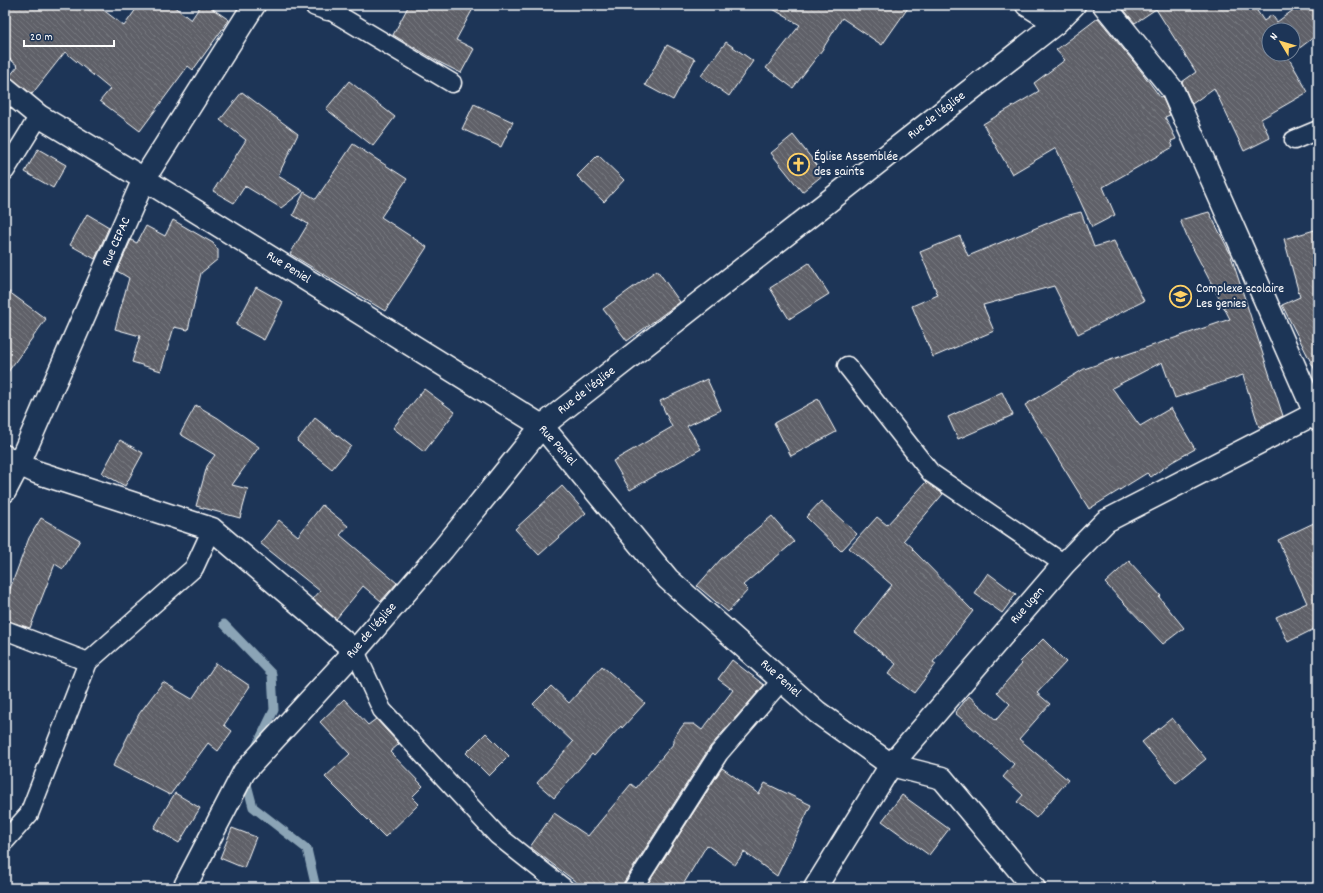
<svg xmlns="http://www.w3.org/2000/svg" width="1323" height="893" font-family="Dekko,sans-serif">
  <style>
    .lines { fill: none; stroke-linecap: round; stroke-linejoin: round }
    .stream { stroke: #8ba4b6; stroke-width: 9 }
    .building { fill: url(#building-back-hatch); stroke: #fff }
    .service-casing { stroke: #fff; stroke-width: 21 }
    .minor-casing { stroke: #fff; stroke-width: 25 }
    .service { stroke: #1d3557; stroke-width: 18 }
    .minor { stroke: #1d3557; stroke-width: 22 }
    .labels { text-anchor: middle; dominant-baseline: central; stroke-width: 4; stroke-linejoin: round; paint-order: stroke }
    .street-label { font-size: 13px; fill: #fff; stroke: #1d3557 }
    .poi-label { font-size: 13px; fill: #fff; stroke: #1d3557; text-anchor: start }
  </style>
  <defs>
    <pattern id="building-back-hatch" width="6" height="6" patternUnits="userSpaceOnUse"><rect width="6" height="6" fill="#5e6168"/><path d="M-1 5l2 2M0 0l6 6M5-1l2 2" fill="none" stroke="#76797f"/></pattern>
  </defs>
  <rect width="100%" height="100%" fill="#1d3557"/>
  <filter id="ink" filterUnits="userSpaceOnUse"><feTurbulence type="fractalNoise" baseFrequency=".025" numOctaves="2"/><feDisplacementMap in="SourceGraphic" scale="8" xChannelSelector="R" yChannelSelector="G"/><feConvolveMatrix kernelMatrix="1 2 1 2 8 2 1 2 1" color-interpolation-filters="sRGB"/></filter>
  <g filter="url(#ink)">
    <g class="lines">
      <g class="stream">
        <polyline points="224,624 272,674 274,710 256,747"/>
        <polyline points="245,777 253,807 307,849 316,888"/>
      </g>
    </g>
    <g class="building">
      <polygon points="5,5 97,5 124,26 139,5 172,5 191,20 201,5 207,5 229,20 193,70 188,66 140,131 100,101 110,89 65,52 32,94 9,77 18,66 5,55"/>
      <polygon points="409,5 475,5 456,40 474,49 461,73 439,62 393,35"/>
      <polygon points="766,5 910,5 882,45 842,18 822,50 793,88 766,68 800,25"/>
      <polygon points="1120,5 1253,5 1264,21 1272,15 1277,22 1300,5 1318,5 1318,34 1293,53 1293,30 1269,30 1269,54 1292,54 1288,57 1308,92 1261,119 1270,138 1244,151 1214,88 1192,104 1182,82 1196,72 1156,9 1135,23"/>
      <polygon points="1098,18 1141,71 1160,97 1162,96 1170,115 1165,117 1176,139 1171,141 1173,147 1103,187 1115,215 1092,227 1056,148 1012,174 983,124 1039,91 1034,83 1065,60 1056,50"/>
      <polygon points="726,42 753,61 729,96 701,76"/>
      <polygon points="667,45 695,59 673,100 645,85"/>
      <polygon points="349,81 395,117 373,146 326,109"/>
      <polygon points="242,92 298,134 278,176 303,191 281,208 245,186 234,203 213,191 246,140 220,120"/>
      <polygon points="474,104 513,122 501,147 462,129"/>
      <polygon points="793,135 824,174 802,192 771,153"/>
      <polygon points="353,144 407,179 381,217 427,247 385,311 290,254 308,224 293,215 304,192 316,199"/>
      <polygon points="38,149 66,165 53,188 25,172"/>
      <polygon points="598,155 624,180 604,202 577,176"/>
      <polygon points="1081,212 1094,247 1114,241 1144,301 1078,334 1054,286 983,305 994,331 933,357 912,306 938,295 920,252 960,236 968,256 1065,216"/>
      <polygon points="1209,212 1230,253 1283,416 1259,427 1243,375 1175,398 1162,362 1112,388 1140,426 1171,408 1195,449 1172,462 1151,477 1147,473 1089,509 1025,405 1084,369 1230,319 1187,237 1180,220"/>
      <polygon points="87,214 109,227 95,259 70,245"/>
      <polygon points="173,220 213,243 218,250 218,259 201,273 188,330 174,327 161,371 132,362 140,336 115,329 129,278 117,271 131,240 137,243 146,226 165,236"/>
      <polygon points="1318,229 1318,376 1282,305 1300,297 1284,239"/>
      <polygon points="809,263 829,294 789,319 770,288"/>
      <polygon points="657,270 680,302 627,341 603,309"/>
      <polygon points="256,287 283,302 264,340 236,325"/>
      <polygon points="5,289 46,319 5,376"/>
      <polygon points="707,379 721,410 687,426 701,449 630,490 613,461 672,427 660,401"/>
      <polygon points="424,389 455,412 424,452 393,428"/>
      <polygon points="1002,392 1013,415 958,439 948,417"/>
      <polygon points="818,399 836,432 791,456 774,423"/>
      <polygon points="196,405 218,418 259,447 232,485 248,489 240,518 196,506 207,466 215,455 180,434"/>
      <polygon points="315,418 351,446 332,469 297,441"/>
      <polygon points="120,440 143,453 125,486 102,473"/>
      <polygon points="926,482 943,494 904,540 913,548 912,549 973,611 933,662 936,664 914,693 888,674 896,664 855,632 892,585 849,548 877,517 887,525"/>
      <polygon points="562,486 586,513 539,555 515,529"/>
      <polygon points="821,501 857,534 841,551 806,517"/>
      <polygon points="322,505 348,526 340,535 397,583 381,601 363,586 336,619 313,599 320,591 260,543 279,520 298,536"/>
      <polygon points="772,516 794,542 743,585 748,590 728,612 697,586 721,559"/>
      <polygon points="41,518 80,540 63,569 55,564 30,628 5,620 5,602 29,538"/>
      <polygon points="1318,521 1318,627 1288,642 1276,617 1307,603 1278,540"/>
      <polygon points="1129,561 1161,596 1159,597 1184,628 1163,644 1105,583"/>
      <polygon points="988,573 1016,594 1002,613 974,593"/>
      <polygon points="1043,639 1066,662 1037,693 1050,704 1019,739 1068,780 1036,818 1017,802 1023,795 1003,777 1014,764 955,713 969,696 996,720 1010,704 997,692 1022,664 1020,662"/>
      <polygon points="732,660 764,685 710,747 624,882 623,888 584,888 530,847 554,813 588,836 631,784 636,788 674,743 674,737 684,724 694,724 702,730 733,690 718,679"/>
      <polygon points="216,663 250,686 224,725 232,731 218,751 208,743 170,795 113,766 139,714 163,682 192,699"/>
      <polygon points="602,666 645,703 622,728 621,726 594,756 592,754 554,798 537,783 573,742 533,704 551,686 569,703"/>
      <polygon points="344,699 368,725 376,719 399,744 390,752 423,786 412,797 419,804 385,837 325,777 350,754 320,722"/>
      <polygon points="1172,718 1206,759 1176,783 1142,742"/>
      <polygon points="486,733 509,756 489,776 466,753"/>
      <polygon points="722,768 759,794 765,783 811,805 777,876 744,852 735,865 707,845 681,888 645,888"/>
      <polygon points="175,793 200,808 179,843 154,828"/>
      <polygon points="902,795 949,829 929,855 882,821"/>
      <polygon points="232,828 256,837 244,868 220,858"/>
    </g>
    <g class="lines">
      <defs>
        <g id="service">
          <polyline points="328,9 452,83"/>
          <polyline points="1294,140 1318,130"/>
          <polyline points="5,171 39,116"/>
          <polyline points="847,366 931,473 1064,564"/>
          <polyline points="5,454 19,464"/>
          <polyline points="5,630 88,662"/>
          <polyline points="355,651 382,710 497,835 564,888"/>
          <polyline points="5,841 29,814 88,662 194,568 212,529"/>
          <polyline points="633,888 719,753 782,680"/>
        </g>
        <g id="minor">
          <polyline points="316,5 328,9 332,5"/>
          <polyline points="1027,5 1056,23"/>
          <polyline points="1104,5 1172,89 1318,420"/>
          <polyline points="5,88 39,116 144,179 542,426 668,579 817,712 891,765 942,778 1034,888"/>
          <polyline points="19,464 36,472 212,529 355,651"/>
          <polyline points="5,491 19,464 144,179 254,5"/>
          <polyline points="184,888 244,772 355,651 443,549 542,426 1056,23 1074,5"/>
          <polyline points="815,888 891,765 1064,564 1106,521 1318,412"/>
        </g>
      </defs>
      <use href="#service" class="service-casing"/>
      <use href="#minor" class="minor-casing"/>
      <use href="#service" class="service"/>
      <use href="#minor" class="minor"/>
    </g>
  </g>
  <defs>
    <symbol id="church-ring" viewBox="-11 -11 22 22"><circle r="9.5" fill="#1d3557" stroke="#ffd166" stroke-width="1.5"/><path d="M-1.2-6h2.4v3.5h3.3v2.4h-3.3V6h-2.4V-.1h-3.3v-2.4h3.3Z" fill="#ffd166"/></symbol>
    <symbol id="school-ring" viewBox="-11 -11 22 22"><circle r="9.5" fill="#1d3557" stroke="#ffd166" stroke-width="1.5"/><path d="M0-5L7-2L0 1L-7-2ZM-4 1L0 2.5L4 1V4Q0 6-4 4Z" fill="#ffd166"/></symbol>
  </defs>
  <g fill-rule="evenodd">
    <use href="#church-ring" x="786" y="152" width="25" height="25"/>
    <use href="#school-ring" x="1168" y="284" width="25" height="25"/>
  </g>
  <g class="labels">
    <g class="street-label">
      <text transform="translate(937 116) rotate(-38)">Rue de l'église</text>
      <text transform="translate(117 242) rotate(-66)">Rue CEPAC</text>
      <text transform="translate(288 268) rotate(32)">Rue Peniel</text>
      <text transform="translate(587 391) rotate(-38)">Rue de l'église</text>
      <text transform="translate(557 446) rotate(48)">Rue Peniel</text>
      <text transform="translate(1028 606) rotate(-49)">Rue Ugen</text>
      <text transform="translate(372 631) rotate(-49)">Rue de l'église</text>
      <text transform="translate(780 679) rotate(42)">Rue Peniel</text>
    </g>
    <g class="poi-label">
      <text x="814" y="157">Église Assemblée<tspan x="814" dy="15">des saints</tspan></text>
      <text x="1196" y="289">Complexe scolaire<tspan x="1196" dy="15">Les genies</tspan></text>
    </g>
  </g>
  <rect width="1323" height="893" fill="none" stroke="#1d3557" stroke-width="20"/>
  <rect x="10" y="10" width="1303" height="873" fill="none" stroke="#fff" stroke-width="1.5" filter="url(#ink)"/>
  <g transform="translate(1281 42) rotate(308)"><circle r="19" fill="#1d3557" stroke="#77869a"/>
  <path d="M0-3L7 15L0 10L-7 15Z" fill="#ffd166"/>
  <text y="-6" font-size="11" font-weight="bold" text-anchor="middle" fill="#ffffff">N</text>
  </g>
  <path d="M24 40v6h90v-6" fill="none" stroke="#ffffff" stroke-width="2"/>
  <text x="30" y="40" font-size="12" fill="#ffffff" stroke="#1d3557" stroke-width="3" paint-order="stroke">20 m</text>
</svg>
